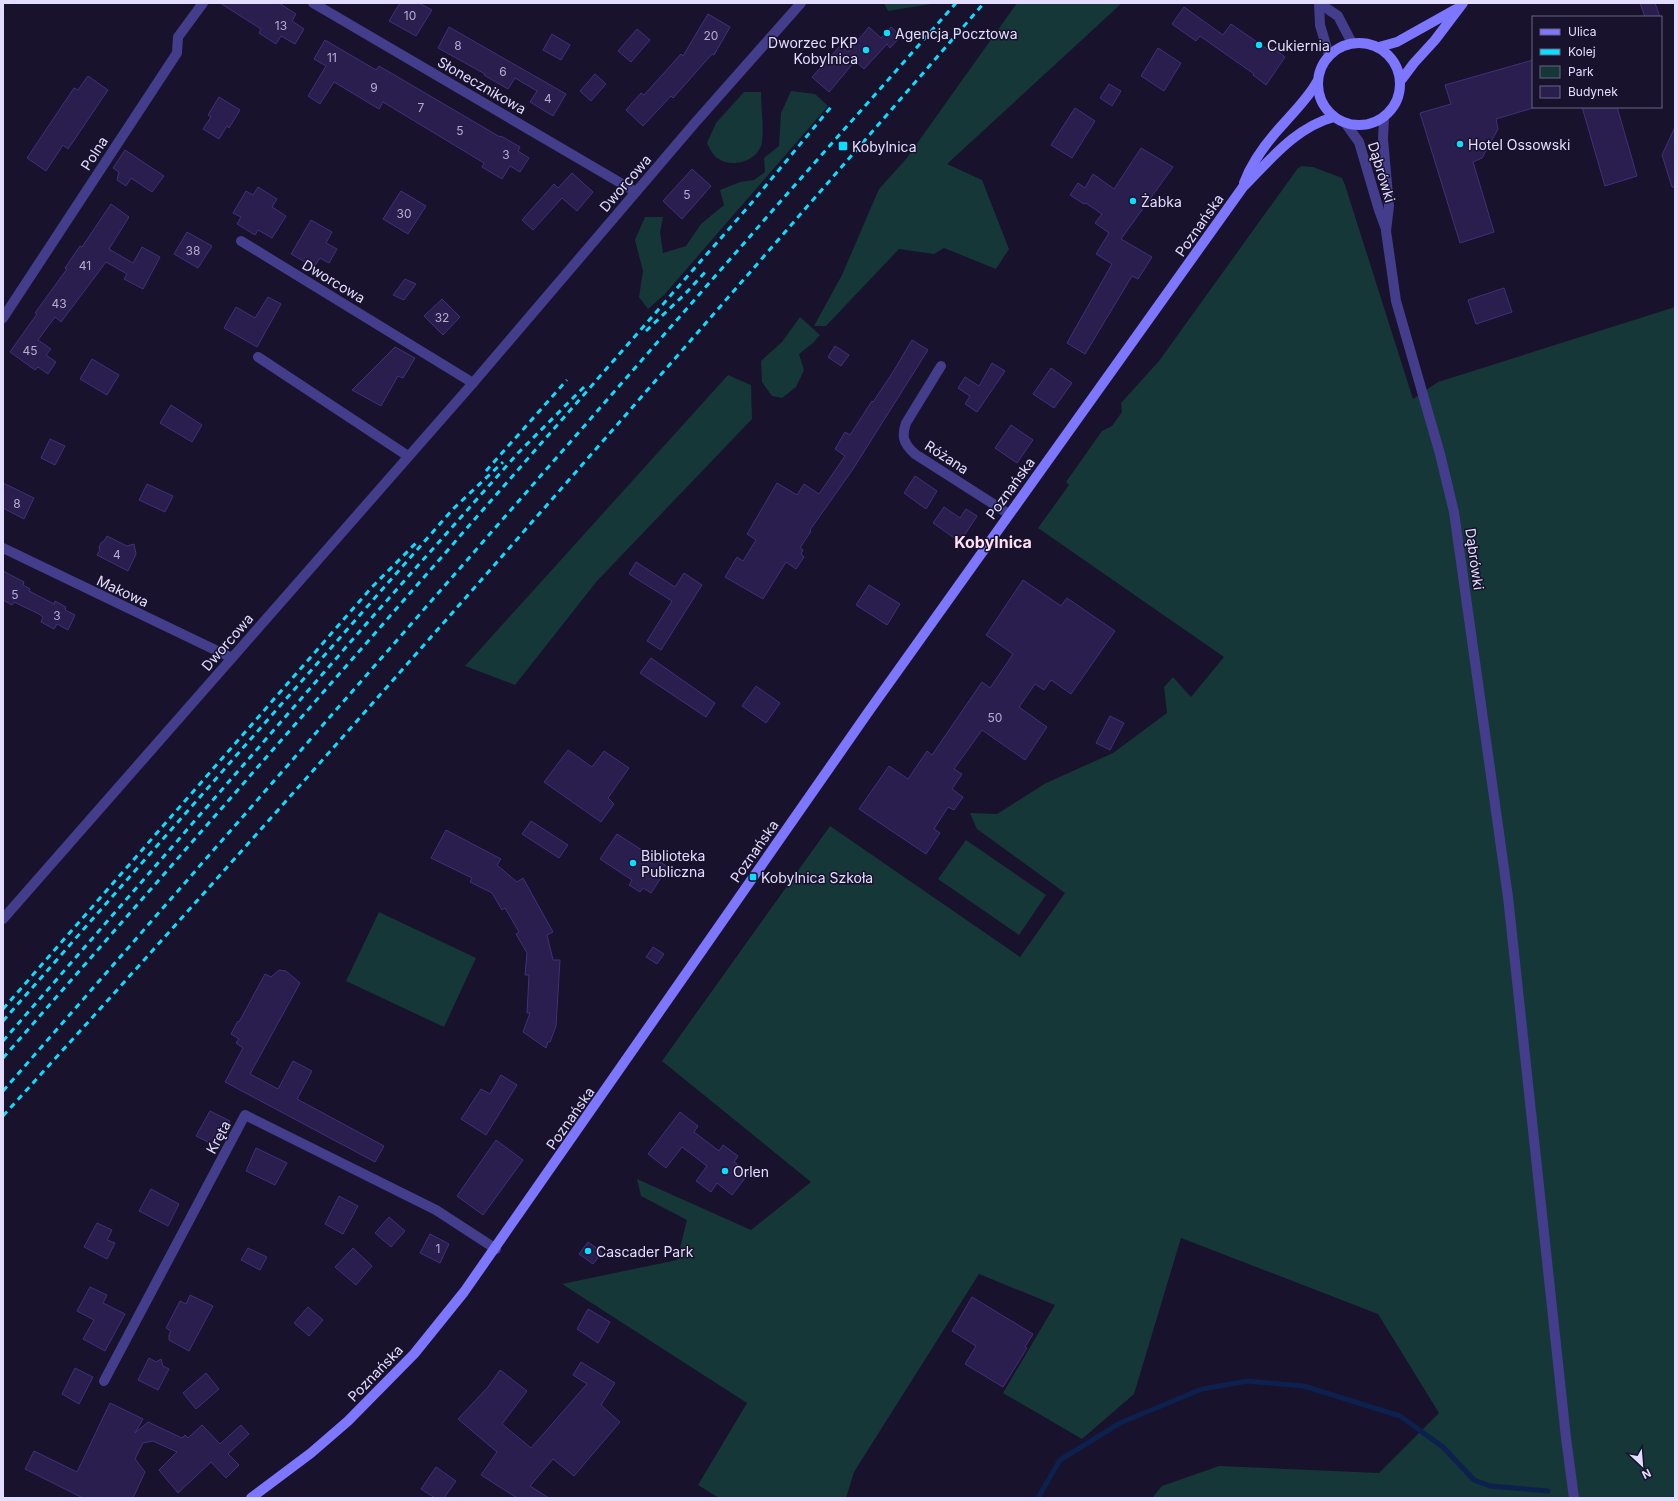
<svg xmlns="http://www.w3.org/2000/svg" width="1678" height="1501" font-family="Inter,sans-serif">
  <style>
    .green { fill: #153737 }
    .lines { fill: none; stroke-linecap: round; stroke-linejoin: round }
    .stream { stroke: #0c214d; stroke-width: 5 }
    .building { fill: #291e4e; stroke: #41307a }
    .minor { stroke: #433d8c; stroke-width: 10 }
    .tertiary { stroke: #433d8c; stroke-width: 10 }
    .secondary { stroke: #7d76fe; stroke-width: 10 }
    .rail { stroke: #0bdefe; stroke-width: 3; stroke-dasharray: 6 5; stroke-linecap: butt }
    .poi-dot { fill: #0bdefe; stroke: #18122d; stroke-width: 1.5 }
    .labels { text-anchor: middle; dominant-baseline: central; stroke-width: 3; stroke-linejoin: round; paint-order: stroke }
    .number-label { font-size: 12px; fill: #b4aed3 }
    .poi-label { font-size: 14px; fill: #e3deff; stroke: #18122d; text-anchor: start }
    .street-label { font-size: 14px; fill: #e3deff; stroke: #18122d }
    .quarter-label { font-size: 16px; font-weight: bold; fill: #ffe0f3; stroke: #18122d }
  </style>
  <rect width="100%" height="100%" fill="#18122d"/>
  <g class="green">
    <polygon points="884,3 937,3 888,11"/>
    <polygon points="1017,3 1122,3 947,164 982,180 1009,249 996,269 944,248 934,254 899,249 826,326 814,326 842,275 879,189 906,159"/>
    <polygon points="791,91 815,94 828,106 664,295 648,309 639,297 643,271 635,240 645,217 663,217 660,232 663,253 686,246 701,224 724,205 720,190 740,182 754,180 765,172 764,158 779,146 781,113"/>
    <path d="M744,92H761C761,108 764,126 762,142C759,161 732,169 717,158C712,154 710,149 707,143L716,123Z"/>
    <polygon points="1302,166 1313,167 1342,178 1345,185 1413,399 1438,382 1675,307 1675,1498 1152,1498 1162,1486 1219,1466 1379,1473 1439,1413 1378,1314 1181,1238 1134,1394 1082,1439 1003,1393 1055,1305 979,1274 854,1472 846,1498 719,1498 698,1485 747,1403 562,1284 677,1260 687,1220 641,1196 637,1179 751,1230 811,1182 662,1061 830,826 1020,957 1065,893 977,829 970,813 997,814 1046,783 1113,753 1167,713 1164,687 1173,677 1191,697 1224,657 1038,528 1069,485 1066,482 1102,431 1112,426 1122,412 1121,403 1159,361 1298,168"/>
    <polygon points="800,317 820,335 813,343 799,354 804,370 796,387 782,398 772,396 762,382 761,361 782,342"/>
    <polygon points="728,375 751,385 752,419 597,581 515,685 465,666"/>
    <polygon points="966,840 1046,895 1019,935 938,879"/>
    <polygon points="379,912 476,958 444,1027 346,981"/>
  </g>
  <g class="lines">
    <polyline class="stream" points="1038,1498 1060,1460 1120,1423 1202,1389 1248,1381 1304,1386 1400,1416 1443,1447 1474,1480 1490,1486 1548,1491"/>
  </g>
  <g class="building">
    <polygon points="220,3 279,3 296,14 292,21 304,29 295,44 281,36 276,44 259,33 261,29"/>
    <polygon points="400,3 419,3 432,10 416,36 389,21"/>
    <polygon points="1640,3 1655,3 1660,17 1645,17"/>
    <polygon points="1184,7 1223,35 1231,24 1270,51 1272,47 1285,57 1266,85 1253,75 1254,74 1200,36 1196,41 1172,24"/>
    <polygon points="708,14 730,27 714,55 712,54 673,98 671,96 643,126 626,110 641,93 644,95 681,54 683,56"/>
    <polygon points="449,27 566,94 553,116 530,102 537,91 515,78 508,89 484,75 485,74 438,48"/>
    <polygon points="869,27 881,38 891,27 901,36 890,48 887,44 864,69 855,61 829,92 812,77 840,46 848,52"/>
    <polygon points="637,29 650,40 631,62 618,51"/>
    <polygon points="552,34 570,45 561,60 543,50"/>
    <polygon points="325,40 376,70 379,66 500,137 501,136 520,147 518,151 529,158 520,172 510,166 502,179 482,167 484,163 383,102 379,109 334,82 320,104 308,96 326,66 314,59"/>
    <polygon points="1158,48 1181,63 1164,91 1141,76"/>
    <polygon points="1533,60 1533,108 1496,119 1498,129 1482,158 1473,162 1494,232 1460,243 1420,113 1451,104 1445,85"/>
    <polygon points="595,74 606,84 591,101 580,91"/>
    <polygon points="88,76 108,90 68,149 63,145 46,171 27,158 74,88 78,90"/>
    <polygon points="1109,84 1121,91 1112,106 1100,98"/>
    <polygon points="219,97 240,110 229,128 227,126 219,139 203,129 211,117 208,115"/>
    <polygon points="1582,107 1617,107 1637,176 1605,186"/>
    <polygon points="1075,108 1095,121 1072,158 1051,145"/>
    <polygon points="1675,127 1675,187 1672,187 1662,155"/>
    <polygon points="1141,148 1173,167 1121,239 1152,257 1138,279 1132,276 1085,354 1067,343 1112,264 1096,254 1109,233 1095,223 1102,214 1086,203 1084,204 1070,195 1078,183 1085,188 1093,174 1114,189"/>
    <polygon points="125,150 164,176 152,192 131,178 126,186 117,180 119,172 113,168"/>
    <polygon points="692,169 711,186 682,219 663,201"/>
    <polygon points="572,173 593,192 577,211 562,198 533,230 522,220 554,184 558,188"/>
    <polygon points="258,187 277,199 272,207 286,216 272,238 258,230 255,235 237,224 241,217 233,213 246,191 253,195"/>
    <polygon points="401,191 426,206 408,234 383,219"/>
    <polygon points="111,204 129,217 109,249 133,263 142,247 160,257 143,289 124,279 127,274 106,262 61,322 55,317 38,340 51,349 46,355 56,362 48,374 38,367 35,370 10,352 37,314 35,313 67,269 65,268 80,246 82,247"/>
    <polygon points="311,220 332,232 326,243 337,249 329,263 320,258 314,267 291,254"/>
    <polygon points="187,232 212,246 198,268 174,254"/>
    <polygon points="405,279 416,284 404,300 393,295"/>
    <polygon points="1504,288 1512,312 1476,324 1468,300"/>
    <polygon points="268,297 281,304 257,347 224,328 236,307 255,318"/>
    <polygon points="442,299 460,317 443,335 424,316"/>
    <polygon points="912,340 928,350 853,469 810,530 811,531 800,548 803,550 801,554 804,557 796,569 786,562 763,599 725,577 737,557 743,561 756,540 747,534 777,483 797,495 804,484 819,494 845,456 835,449 845,432 850,435 872,401 873,402 893,372"/>
    <polygon points="835,346 849,355 841,366 828,357"/>
    <polygon points="395,347 415,358 403,378 398,376 381,406 352,390"/>
    <polygon points="92,359 119,375 107,395 80,379"/>
    <polygon points="992,363 1005,371 977,412 965,404 970,396 958,388 965,377 979,386"/>
    <polygon points="1051,368 1072,383 1054,408 1033,394"/>
    <polygon points="171,405 202,425 192,442 160,423"/>
    <polygon points="1011,425 1033,440 1017,463 995,448"/>
    <polygon points="50,439 65,446 55,465 41,458"/>
    <polygon points="915,476 937,491 926,509 904,493"/>
    <polygon points="3,483 34,498 24,519 3,508"/>
    <polygon points="147,484 173,496 165,512 139,500"/>
    <polygon points="944,507 960,518 966,509 977,516 960,542 933,523"/>
    <polygon points="107,536 127,546 134,544 136,554 128,571 97,555 100,550 99,547 101,543 104,541"/>
    <polygon points="636,562 675,587 684,573 702,585 661,650 647,641 672,601 629,574"/>
    <polygon points="3,571 24,582 23,585 30,589 29,591 54,604 55,601 66,607 65,610 75,615 68,630 57,624 54,629 41,622 43,617 39,614 14,602 12,605 3,600"/>
    <polygon points="1023,580 1061,606 1067,598 1115,631 1071,694 1051,680 1044,690 1035,684 1019,707 1047,727 1025,760 982,730 954,769 962,774 952,789 963,797 954,810 948,807 934,829 940,833 926,854 859,809 889,766 908,779 927,751 932,755 982,682 990,688 1013,654 986,635"/>
    <polygon points="869,585 900,604 887,625 856,605"/>
    <polygon points="651,658 715,703 706,717 640,673"/>
    <polygon points="756,686 780,703 766,723 742,706"/>
    <polygon points="1110,716 1124,723 1110,750 1096,743"/>
    <polygon points="568,750 592,767 604,751 629,768 608,798 614,804 601,822 544,782"/>
    <polygon points="531,821 568,845 559,858 522,834"/>
    <polygon points="446,830 501,859 497,865 517,882 523,878 553,932 547,935 553,960 560,960 556,1026 550,1042 548,1042 546,1048 523,1032 530,1013 527,1013 529,975 525,975 527,953 516,934 519,932 505,908 502,910 492,893 470,882 472,878 431,858"/>
    <polygon points="617,834 668,867 651,893 643,888 640,892 629,885 632,880 600,859"/>
    <polygon points="653,947 664,954 657,964 646,957"/>
    <polygon points="279,970 286,971 300,983 250,1074 278,1089 293,1061 312,1071 297,1099 384,1146 375,1162 225,1082 243,1048 236,1043 239,1039 231,1034 238,1021 239,1022 265,974 271,977"/>
    <polygon points="501,1075 517,1085 486,1135 461,1119 481,1089 490,1094"/>
    <polygon points="210,1111 230,1121 216,1146 196,1136"/>
    <polygon points="680,1112 698,1126 694,1132 719,1151 723,1145 738,1156 734,1162 749,1173 732,1195 717,1183 711,1192 696,1181 707,1166 682,1147 666,1168 648,1154"/>
    <polygon points="496,1140 523,1160 483,1215 457,1196"/>
    <polygon points="256,1148 287,1163 275,1185 246,1171"/>
    <polygon points="151,1189 179,1204 168,1226 139,1211"/>
    <polygon points="339,1196 358,1206 343,1234 325,1224"/>
    <polygon points="389,1217 405,1231 391,1247 375,1233"/>
    <polygon points="97,1223 112,1230 107,1240 115,1243 107,1259 84,1247"/>
    <polygon points="430,1234 449,1244 440,1263 420,1253"/>
    <polygon points="588,1242 602,1252 593,1264 579,1254"/>
    <polygon points="248,1248 267,1257 260,1270 241,1260"/>
    <polygon points="353,1248 372,1266 356,1285 335,1267"/>
    <polygon points="90,1287 107,1295 103,1303 125,1314 105,1351 83,1339 94,1320 77,1311"/>
    <polygon points="190,1295 213,1306 189,1351 169,1340 169,1335 171,1331 166,1328 180,1301 186,1304"/>
    <polygon points="972,1297 1033,1334 1025,1347 1027,1348 1003,1387 965,1364 976,1346 952,1331"/>
    <polygon points="308,1307 323,1320 309,1336 294,1323"/>
    <polygon points="588,1309 610,1322 598,1343 577,1329"/>
    <polygon points="149,1358 156,1362 161,1359 163,1366 169,1369 158,1390 138,1380"/>
    <polygon points="581,1362 615,1383 601,1405 620,1422 574,1476 553,1459 530,1486 549,1498 517,1498 481,1475 497,1452 458,1419 488,1387 500,1370 527,1391 502,1424 531,1448 587,1384 573,1375"/>
    <polygon points="75,1368 93,1377 79,1404 62,1394"/>
    <polygon points="206,1373 219,1389 196,1409 183,1393"/>
    <polygon points="110,1403 143,1419 135,1433 148,1422 182,1438 185,1435 188,1438 202,1425 220,1444 241,1425 249,1434 228,1454 239,1465 226,1478 211,1462 178,1493 159,1470 177,1452 153,1441 143,1443 135,1459 145,1472 133,1498 83,1498 25,1469 34,1451 77,1472"/>
    <polygon points="436,1467 456,1481 444,1498 435,1498 421,1489"/>
  </g>
  <g class="lines">
    <g class="minor">
      <polyline points="313,3 636,192"/>
      <polyline points="241,241 473,383"/>
      <polyline points="3,318 177,53 178,37 203,3"/>
      <polyline points="258,357 408,456"/>
      <path d="M941,366L906,423C901,437 904,444 915,454L1009,514"/>
      <polyline points="3,548 232,658"/>
      <polyline points="3,919 473,383 694,124 801,3"/>
      <polyline points="104,1381 245,1115 436,1210 496,1249"/>
    </g>
    <g class="tertiary">
      <polyline points="1319,3 1320,25 1329,55"/>
      <polyline points="1319,3 1338,16 1352,43"/>
      <polyline points="1384,117 1383,139 1389,206 1386,231 1396,301 1440,454 1454,512 1508,897 1566,1438 1574,1498"/>
      <polyline points="1346,124 1359,142 1379,210 1386,229"/>
    </g>
    <g class="secondary">
      <circle cx="1359" cy="84" r="41"/>
      <polyline points="1379,47 1397,42 1456,9"/>
      <polyline points="1402,79 1414,63 1435,40 1463,3"/>
      <path d="M1244,183C1253,159 1269,139 1286,121C1298,107 1308,98 1317,82"/>
      <path d="M251,1498L311,1453L348,1421L414,1354L464,1292L869,711L1243,187C1270,160 1296,127 1334,117"/>
    </g>
    <g class="rail">
      <polyline points="646,331 685,294 708,269"/>
      <polyline points="486,471 567,380"/>
      <polyline points="3,1009 372,587 417,542"/>
      <polyline points="3,1021 453,509 503,462"/>
      <polyline points="3,1041 374,615 518,453 585,386"/>
      <polyline points="3,1058 749,206 831,107"/>
      <polyline points="3,1091 780,202 956,3"/>
      <path d="M3,1116C336,750 660,376 984,3"/>
    </g>
  </g>
  <g class="poi-dot">
    <circle cx="887" cy="33" r="4"/>
    <circle cx="1259" cy="45" r="4"/>
    <circle cx="866" cy="50" r="4"/>
    <circle cx="1460" cy="144" r="4"/>
    <rect x="838" y="141" width="10" height="10" rx="2"/>
    <circle cx="1133" cy="201" r="4"/>
    <circle cx="633" cy="863" r="4"/>
    <rect x="749" y="873" width="8" height="8" rx="2"/>
    <circle cx="725" cy="1171" r="4"/>
    <circle cx="588" cy="1251" r="4"/>
  </g>
  <g class="labels">
    <g class="number-label">
      <text x="410" y="15">10</text>
      <text x="281" y="25">13</text>
      <text x="711" y="35">20</text>
      <text x="458" y="45">8</text>
      <text x="332" y="57">11</text>
      <text x="503" y="71">6</text>
      <text x="374" y="87">9</text>
      <text x="548" y="98">4</text>
      <text x="421" y="107">7</text>
      <text x="460" y="130">5</text>
      <text x="506" y="154">3</text>
      <text x="687" y="194">5</text>
      <text x="404" y="213">30</text>
      <text x="193" y="250">38</text>
      <text x="85" y="265">41</text>
      <text x="59" y="303">43</text>
      <text x="442" y="317">32</text>
      <text x="30" y="350">45</text>
      <text x="17" y="503">8</text>
      <text x="117" y="554">4</text>
      <text x="15" y="594">5</text>
      <text x="57" y="615">3</text>
      <text x="995" y="717">50</text>
      <text x="438" y="1248">1</text>
    </g>
    <g class="poi-label">
      <text x="895" y="33">Agencja Pocztowa</text>
      <text x="858" y="42" text-anchor="end">Dworzec PKP<tspan x="858" dy="16">Kobylnica</tspan></text>
      <text x="1267" y="45">Cukiernia</text>
      <text x="1468" y="144">Hotel Ossowski</text>
      <text x="852" y="146">Kobylnica</text>
      <text x="1141" y="201">Żabka</text>
      <text x="641" y="855">Biblioteka<tspan x="641" dy="16">Publiczna</tspan></text>
      <text x="761" y="877">Kobylnica Szkoła</text>
      <text x="733" y="1171">Orlen</text>
      <text x="596" y="1251">Cascader Park</text>
    </g>
    <g class="street-label">
      <text transform="translate(482 85) rotate(30)">Słonecznikowa</text>
      <text transform="translate(94 153) rotate(-57)">Polna</text>
      <text transform="translate(1382 172) rotate(73)">Dąbrówki</text>
      <text transform="translate(625 183) rotate(-49)">Dworcowa</text>
      <text transform="translate(1199 225) rotate(-55)">Poznańska</text>
      <text transform="translate(334 281) rotate(31)">Dworcowa</text>
      <text transform="translate(947 457) rotate(33)">Różana</text>
      <text transform="translate(1010 488) rotate(-54)">Poznańska</text>
      <text transform="translate(1475 559) rotate(82)">Dąbrówki</text>
      <text transform="translate(123 591) rotate(25)">Makowa</text>
      <text transform="translate(227 642) rotate(-49)">Dworcowa</text>
      <text transform="translate(754 851) rotate(-55)">Poznańska</text>
      <text transform="translate(570 1118) rotate(-55)">Poznańska</text>
      <text transform="translate(218 1137) rotate(-62)">Kręta</text>
      <text transform="translate(375 1373) rotate(-46)">Poznańska</text>
    </g>
    <g class="quarter-label">
      <text x="993" y="542">Kobylnica</text>
    </g>
  </g>
  <rect width="1678" height="1501" fill="none" stroke="#e3deff" stroke-width="8"/>
  <rect x="1532" y="16" width="130" height="92" fill="#18122d" stroke="#696481"/>
  <rect x="1540" y="29" width="20" height="6" fill="#7d76fe" stroke="#696481"/>
  <text x="1568" y="36" font-size="12" fill="#e3deff">Ulica</text>
  <rect x="1540" y="49" width="20" height="6" fill="#0bdefe" stroke="#696481"/>
  <text x="1568" y="56" font-size="12" fill="#e3deff">Kolej</text>
  <rect x="1540" y="66" width="20" height="12" fill="#153737" stroke="#696481"/>
  <text x="1568" y="76" font-size="12" fill="#e3deff">Park</text>
  <rect x="1540" y="86" width="20" height="12" fill="#291e4e" stroke="#696481"/>
  <text x="1568" y="96" font-size="12" fill="#e3deff">Budynek</text>
  <g transform="translate(1642 1465) rotate(154)" stroke="#18122d" stroke-width="3" paint-order="stroke">
  <path d="M0-3L7 15L0 10L-7 15Z" fill="#e3deff"/>
  <text y="-6" font-size="11" font-weight="bold" text-anchor="middle" fill="#e3deff">N</text>
  </g>
</svg>
